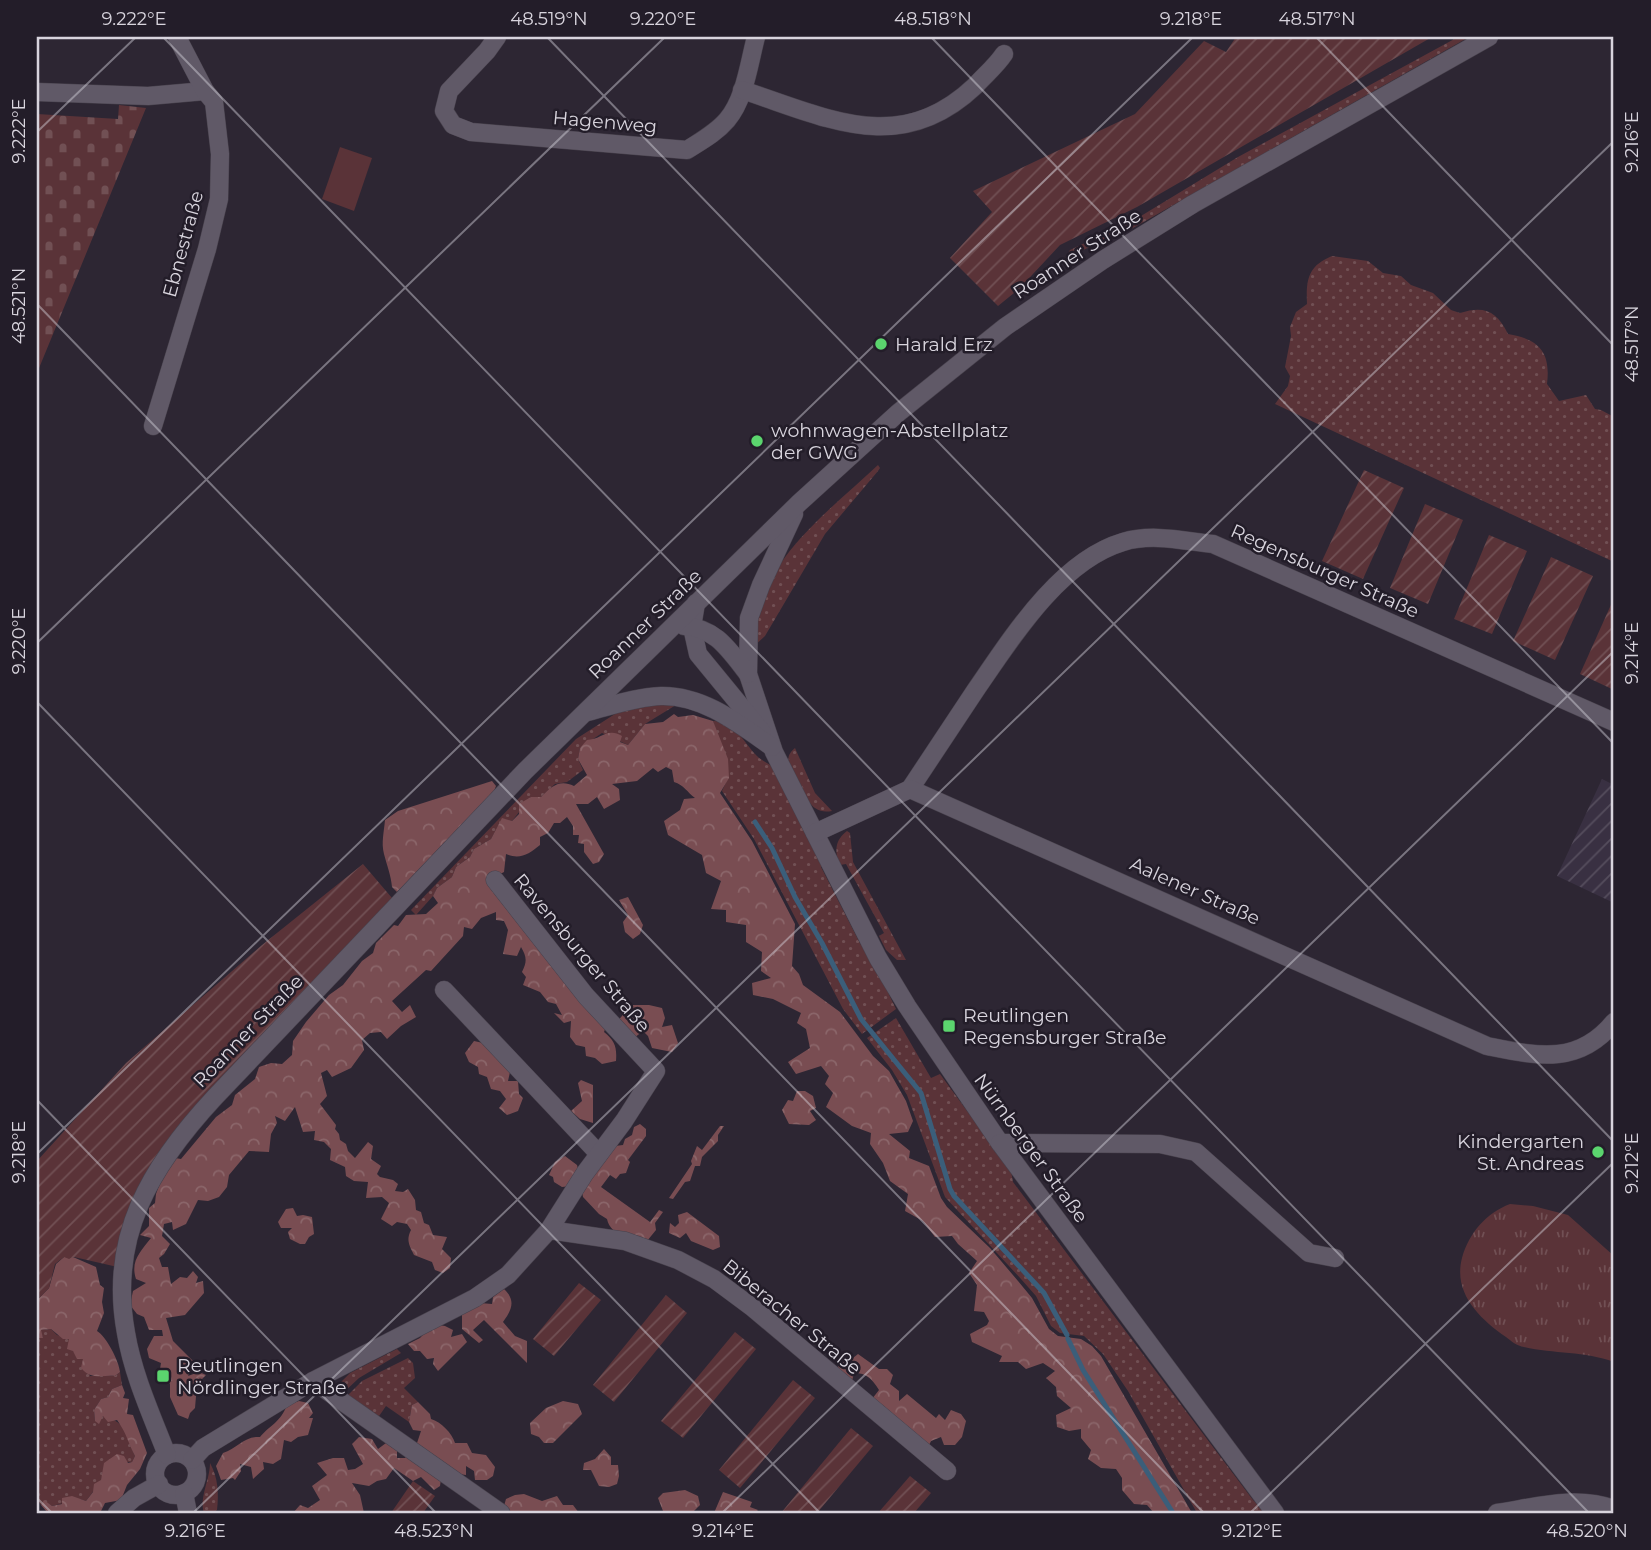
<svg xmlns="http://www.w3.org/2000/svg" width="1651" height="1550" font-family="Montserrat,sans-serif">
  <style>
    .industrial { fill: url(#industrial-furrows) }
    .grass { fill: url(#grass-dots) }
    .forest { fill: url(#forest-crowns) }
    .cemetery { fill: url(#cemetery-stones) }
    .park { fill: url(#park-tufts) }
    .garden { fill: url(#garden-furrows) }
    .pitch { fill: #5a3338 }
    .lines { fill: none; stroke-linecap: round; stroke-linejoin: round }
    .stream { stroke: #3b5e7a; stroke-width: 5 }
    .minor-casing { stroke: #48424d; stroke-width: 19 }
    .minor { stroke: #605967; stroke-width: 18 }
    .ticks { fill: none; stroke: #d8d4dd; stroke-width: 2; stroke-opacity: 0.45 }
    .poi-dot { fill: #5bd56e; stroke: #231d29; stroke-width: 2.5 }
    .labels { text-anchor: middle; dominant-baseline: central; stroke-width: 5; stroke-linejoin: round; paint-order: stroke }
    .street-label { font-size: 19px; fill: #d8d4dd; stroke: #231d29 }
    .poi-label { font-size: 19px; fill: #d8d4dd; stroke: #231d29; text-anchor: start }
    .neatline { fill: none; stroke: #d8d4dd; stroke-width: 2.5 }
    .ticks-label { font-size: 18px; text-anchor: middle; fill: #d8d4dd }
  </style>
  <defs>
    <pattern id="industrial-furrows" width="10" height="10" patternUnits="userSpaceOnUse" patternTransform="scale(1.75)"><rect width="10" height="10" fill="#393042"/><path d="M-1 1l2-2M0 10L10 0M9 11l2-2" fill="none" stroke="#554d5d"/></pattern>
    <pattern id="grass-dots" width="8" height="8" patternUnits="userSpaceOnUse" patternTransform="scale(1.75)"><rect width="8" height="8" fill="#5a3338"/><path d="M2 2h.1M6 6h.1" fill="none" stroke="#715054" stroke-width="1.8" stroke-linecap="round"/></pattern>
    <pattern id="forest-crowns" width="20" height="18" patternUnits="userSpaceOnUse" patternTransform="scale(1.75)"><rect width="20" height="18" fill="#794d52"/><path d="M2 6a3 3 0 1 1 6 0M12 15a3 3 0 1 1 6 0" fill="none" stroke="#8b666a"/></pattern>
    <pattern id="cemetery-stones" width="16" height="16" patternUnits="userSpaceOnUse" patternTransform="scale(1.75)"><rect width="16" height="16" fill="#5a3338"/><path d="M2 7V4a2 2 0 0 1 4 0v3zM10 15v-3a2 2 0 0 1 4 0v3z" fill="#715054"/></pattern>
    <pattern id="park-tufts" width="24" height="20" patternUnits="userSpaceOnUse" patternTransform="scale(1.75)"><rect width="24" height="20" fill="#5a3338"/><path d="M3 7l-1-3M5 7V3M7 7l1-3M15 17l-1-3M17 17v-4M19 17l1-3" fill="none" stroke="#715054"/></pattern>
    <pattern id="garden-furrows" width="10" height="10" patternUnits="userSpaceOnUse" patternTransform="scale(1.75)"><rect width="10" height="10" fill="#5a3338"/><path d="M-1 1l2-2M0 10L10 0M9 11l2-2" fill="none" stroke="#715054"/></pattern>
  </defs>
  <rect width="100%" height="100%" fill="#2d2633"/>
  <polygon class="industrial" points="1602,779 1614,785 1614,903 1557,876"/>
  <g class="grass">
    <polygon points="1458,37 1469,37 1133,228 1065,258 1070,250 1136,219 1238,157"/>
    <path d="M1332,256L1368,261L1383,273L1401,276L1411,285L1433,293L1451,310L1460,313C1484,305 1497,311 1508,334C1539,339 1551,352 1547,384L1559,401L1586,395L1595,409L1601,410L1614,417V562L1275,404L1288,386L1290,376L1285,367L1291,336L1290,327L1296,312L1307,304C1306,279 1308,266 1332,256Z"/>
    <path d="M878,465L880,468L878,471L825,534L765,636L754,646C751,567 827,513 878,465Z"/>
    <polygon points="644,704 676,705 645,724 628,745 602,733 580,748 578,759 583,770 567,782 555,784 541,797 531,797 512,821 502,819 491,839 474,849 470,857 456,867 452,877 437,888 433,896 416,915 411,910 576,739 618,712"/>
    <path d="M713,721C734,720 744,743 757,756C761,760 767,763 772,766L824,865L821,867L861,945L865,944C877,965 885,987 896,1009L862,1034L843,1009L754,839L722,791L728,778Z"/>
    <path d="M795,748L815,793L832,811C826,812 821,812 815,808C808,804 791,773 789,763C787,757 790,752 795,748Z"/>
    <path d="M847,831L850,833L853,862L906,960H897L886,950L879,936L884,933L846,864L840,865C834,851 835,840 847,831Z"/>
    <polygon points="896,1018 931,1078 940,1074 1011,1171 1013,1182 1253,1500 1268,1513 1197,1513 1128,1391 1103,1354 1084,1336 1060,1333 1051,1326 1036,1296 1021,1279 945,1197 907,1095 892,1070 867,1038"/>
    <path d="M51,1329L57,1335L70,1339L73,1351L84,1359L90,1376H115L120,1372L122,1385L112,1389L108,1397L101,1399L94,1410L95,1421L103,1416C129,1423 125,1435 135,1456L132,1462L105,1463L101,1481L86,1501L80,1499L52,1506L44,1501L41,1505L37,1500V1338H43L40,1330Z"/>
    <polygon points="397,1349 401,1353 359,1378 343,1393 339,1390 339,1384 350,1373"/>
    <polygon points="408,1358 413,1363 415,1378 404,1388 418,1402 412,1405 409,1422 386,1406 377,1419 347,1396 362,1381"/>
    <path d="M210,1463C218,1477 219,1494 217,1510L213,1513H204C199,1497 210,1480 210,1463Z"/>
  </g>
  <g class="forest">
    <path d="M674,714L678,717L693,715L713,721L728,759L729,778L720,793L752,841L795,924L792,966L799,974L803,985L840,1012L873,1056L889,1071L906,1101L913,1121L908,1132L889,1134L910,1151L909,1158L929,1166L941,1198L947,1207L990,1248L1018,1281L1032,1298L1049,1329L1058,1336L1081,1339L1092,1346L1101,1356L1192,1513H1154L1147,1505L1134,1504L1122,1490V1478L1116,1469L1101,1468L1088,1459L1091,1450L1081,1438V1429L1069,1431L1057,1427L1056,1415L1071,1408L1057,1396L1056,1387L1046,1378L1055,1371L1043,1363L1026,1369L1018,1362H999L1002,1356L972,1342L970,1334L987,1325L989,1321L984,1312L974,1311L977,1285L969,1273L977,1261L958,1244L952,1236L935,1237L923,1221L905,1211L908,1194L890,1181L883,1163L870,1144L871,1133L852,1126L826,1107L833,1093L825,1084L829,1076L821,1066L796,1074L788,1062L810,1048L806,1029L797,1023L801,1013L773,999L753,995L752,983L771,978L761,971L762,952L746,942V925L726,922V910L711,909L721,881L706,873L702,855L668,835L664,821L680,810L684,799L695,798C687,792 684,785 674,782L672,770L666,767L658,772L653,768L637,781L612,784L619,789L620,800L604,809L597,797L588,804H576L604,854L599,862L593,864L584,852V844L578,843L579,835H573V826L567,817L560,823H554L548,833L540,837V845C529,854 520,860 506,854L504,872L486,881L608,1021L604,1032C615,1041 617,1047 616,1061L602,1064L595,1058L586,1056L585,1047L576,1045L570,1037L571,1021L564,1023L554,1013L562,1015L556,1004L548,1002L540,992L523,985L526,977L522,972C527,962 527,957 521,947L517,956L503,954L508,930L504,921L496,920V912L481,918L472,929L464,927L463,936L431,971L426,970L392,1001L402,1012L410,1005L416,1017L401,1026L387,1039L381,1032L370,1033L362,1040L364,1050L351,1068L332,1077L327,1070L321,1073L327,1096L320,1104L336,1125L335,1129L339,1134L340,1140L346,1144L348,1151L355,1158L368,1142L373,1146L371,1159L381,1166L377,1174L380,1177L393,1180L398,1184L395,1191L403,1192L408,1189L415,1200L416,1210L421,1212L424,1223L429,1225L433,1235L447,1237L442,1249L451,1258L450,1268L443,1273L435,1270L432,1262L414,1255C409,1245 406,1240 411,1230L407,1224L397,1222L392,1226L381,1219L389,1203L382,1197L366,1198L368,1182L354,1181L346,1176L345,1167L330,1160L331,1149L324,1142L314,1140L315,1131L303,1132L295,1107L285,1121L275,1116L277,1123L271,1134L269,1152L249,1151L229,1175L227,1187L219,1197L208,1201L198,1200L186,1224L173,1230L172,1222L164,1224L162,1236L170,1244L164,1254L159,1258L162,1267H168L171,1284L180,1277L187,1278L193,1271L198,1277L196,1283L203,1281L204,1293L185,1315L166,1318L173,1341L195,1363L188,1376L199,1372L206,1375L197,1384L195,1408L190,1413L188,1419L178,1415L170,1397V1384L160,1369L161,1363L149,1358L147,1349L154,1336H163L162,1330H149L144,1317L137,1314L130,1305L133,1291L146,1283L136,1279C130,1261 141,1251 151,1238L140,1235L149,1226V1208L155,1203L156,1194L169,1157L181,1159L216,1117L232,1105L235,1095L255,1079L259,1067L271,1063L282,1064L292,1055L293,1041L306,1022L329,995L343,985L362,961L373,953L376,943L394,925L398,926L406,915L426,914L438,903L433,896L437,888L452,877L456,867L470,857L474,849L491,839L502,818L512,821L519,814V804L531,797H541C551,787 559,779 574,786L587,775L578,759L580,748L587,740C601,740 607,727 622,736L620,742L628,745L645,724L663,722Z"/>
    <path d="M492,781L496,786L494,791L397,892L392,887C391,875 387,866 384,854C381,843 384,832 385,820L398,811Z"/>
    <polygon points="628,897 643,925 640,934 633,939 625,932 623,922 628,915 619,900"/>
    <polygon points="624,1005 649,1005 662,1008 665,1018 662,1027 672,1025 678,1043 672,1052 652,1048 648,1036 643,1031 634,1038 613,1026 622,1016"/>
    <path d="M474,1041L483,1043C492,1054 502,1061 510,1072L508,1081H518L519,1094L523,1098L518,1111L507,1115L499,1108L506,1099L500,1091L491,1089L487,1077L479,1074L478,1067L469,1062L465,1053Z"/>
    <polygon points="581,1080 593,1085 593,1123 580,1119 571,1111 582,1101 578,1083"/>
    <polygon points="797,1091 805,1091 813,1096 816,1108 810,1111 816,1120 809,1125 789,1124 782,1110 788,1100 793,1101"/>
    <path d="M640,1124L646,1129V1136L628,1160L630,1162L626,1173L620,1174L616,1179L610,1175L601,1187L650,1222L659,1210L663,1212L655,1223L656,1230L647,1241C631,1237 611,1237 607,1219L599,1214L583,1197L581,1187L615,1146L623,1145L625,1139L632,1135L634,1127Z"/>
    <polygon points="720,1126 724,1126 718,1135 718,1141 702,1157 700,1166 695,1166 690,1181 685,1182 673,1199 669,1198 692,1164 691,1161 697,1146 702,1150"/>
    <polygon points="565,1156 577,1165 579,1173 571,1186 562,1187 554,1182 553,1177 549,1175 555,1162"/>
    <polygon points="293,1208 297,1216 303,1215 312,1217 314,1234 309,1237 305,1244 300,1244 290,1239 288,1232 292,1228 281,1228 278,1222 286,1209"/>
    <polygon points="687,1212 719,1236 720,1247 713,1250 691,1241 686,1233 680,1238 669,1233 670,1223 675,1227 679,1223 678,1215"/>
    <path d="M64,1257H73L96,1267L100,1285L104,1288L102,1302L104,1313L97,1331C106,1336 119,1361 120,1372L115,1376C102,1375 91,1380 81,1368L83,1359H77L73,1351L67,1349L69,1339H63L51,1329L41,1330L43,1338H37V1300L49,1288L56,1264Z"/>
    <path d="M504,1289C516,1300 512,1310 503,1322L515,1336L527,1341V1363L484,1320L473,1330L483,1340L479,1343L462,1329V1314L480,1303L492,1304L493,1297Z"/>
    <polygon points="433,1324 445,1326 453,1330 451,1337 462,1334 467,1342 438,1371 433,1364 434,1358 427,1359 420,1351 414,1351 408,1344 420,1338"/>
    <path d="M858,1354L879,1369H887L893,1375L890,1384L899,1391V1401L907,1394L936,1418L939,1414L945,1420L951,1410L961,1414L966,1421L962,1437L955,1445H944L941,1437L931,1441L928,1447L872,1399L879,1390C872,1379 867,1373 854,1373L852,1381L839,1376L838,1364L853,1358Z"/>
    <path d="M122,1385L125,1393L123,1398L129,1399L127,1414L133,1415L147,1453L140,1469L127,1485L121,1500L105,1503L100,1513L47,1512L41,1505L44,1500L52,1506L62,1504V1498L72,1496L86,1501L93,1492L94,1484L101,1480L104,1463L117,1454L124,1456L128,1463L132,1462L135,1456C127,1440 127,1434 117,1420L108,1422L103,1416L99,1424L95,1421L94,1410L101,1399L108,1397L112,1389Z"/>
    <path d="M299,1401L308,1403L313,1413L309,1418H313L308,1435L298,1437L291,1442L284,1440L281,1459L273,1464L263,1462L264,1469L253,1479L251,1467L240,1464L241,1471L235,1480L233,1478L221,1480L216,1466L223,1453C237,1449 244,1436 260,1437C271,1424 280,1423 287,1405Z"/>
    <polygon points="563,1401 578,1404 582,1414 553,1443 544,1443 539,1437 531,1434 530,1423 546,1408"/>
    <path d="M418,1402L430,1414L431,1419C441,1422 452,1433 455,1443H467L472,1453L486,1455L495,1467L493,1476L487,1480H475L474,1471L466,1466V1475L459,1474L441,1479L440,1486L434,1490L421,1477L413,1481L394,1468L386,1479L377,1481L369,1486L352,1483L360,1495L364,1513H293L300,1505L308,1508L320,1500L312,1486L327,1475L317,1463L333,1458H344L348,1470L355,1469L363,1464L352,1444L359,1437L372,1439L378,1449L386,1443L397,1441V1458H405L417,1443L421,1431L413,1430L409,1422L412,1405Z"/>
    <polygon points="604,1449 611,1457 611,1465 618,1465 619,1476 617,1484 609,1487 599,1486 591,1470 583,1470 584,1463 595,1459"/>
    <polygon points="685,1490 698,1496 700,1505 692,1513 659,1513 663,1511 658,1498 663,1493"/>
    <polygon points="723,1492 752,1502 750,1507 758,1510 755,1513 714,1513"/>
    <polygon points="524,1494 542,1501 557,1496 563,1505 573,1505 579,1513 511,1513 504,1506 506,1499 515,1495"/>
  </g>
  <polygon class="cemetery" points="119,105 146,108 37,373 37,114 118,119"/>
  <path class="park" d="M1510,1204L1533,1206L1568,1215L1614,1256V1362C1585,1351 1554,1354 1524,1347C1517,1346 1511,1341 1506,1337C1479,1318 1453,1293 1462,1258C1469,1233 1486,1213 1510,1204Z"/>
  <g class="garden">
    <polygon points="1236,37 1432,37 1137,207 1060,245 1019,289 998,306 950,258 992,212 973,191 1135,114 1204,41 1226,52"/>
    <polygon points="1364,470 1404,488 1363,579 1322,561"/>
    <polygon points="1425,504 1463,520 1428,604 1390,588"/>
    <polygon points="1489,535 1527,551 1492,634 1454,619"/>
    <polygon points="1551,557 1593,576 1555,660 1513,641"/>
    <polygon points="1614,598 1614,690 1580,674"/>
    <polygon points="363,864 398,905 161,1162 122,1268 74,1257 69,1259 64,1257 55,1264 49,1288 37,1300 37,1161 126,1063 262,945"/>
    <polygon points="579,1283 601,1300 554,1356 533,1339"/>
    <polygon points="666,1295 687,1313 614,1402 593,1385"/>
    <polygon points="735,1332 756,1349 683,1438 661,1421"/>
    <polygon points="793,1380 815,1398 740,1488 719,1470"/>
    <polygon points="851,1428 873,1446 817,1513 781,1513"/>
    <polygon points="910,1476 931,1493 914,1513 878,1513"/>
    <polygon points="413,1481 435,1496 423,1513 391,1513"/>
  </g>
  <polygon class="pitch" points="340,147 372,158 354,211 322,199"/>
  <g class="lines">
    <g class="stream">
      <polyline points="755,822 772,848 795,897 822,943 861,1019 921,1093 950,1189 954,1196 1044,1293 1067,1335"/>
      <polyline points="1068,1339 1083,1370 1173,1513"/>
    </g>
    <defs>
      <g id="minor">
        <path d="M497,37L487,51L449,91L444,111L453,125L471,132L687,150C701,141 716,133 727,120C745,99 749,63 756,37"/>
        <path d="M742,90C826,117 899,158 975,86C985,75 996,66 1004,54"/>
        <polyline points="37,92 148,96 205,91"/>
        <polyline points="153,426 207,249 219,199 220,154 214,102 205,91 177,37"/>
        <polyline points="794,514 761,585 749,618 748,674 774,752 878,958 907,1006 1000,1143 1275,1513"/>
        <polyline points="696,603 692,627 698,654 762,732"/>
        <path d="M684,626C716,628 729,650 748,674"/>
        <path d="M587,712C611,706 636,697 661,696C703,695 739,724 772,747"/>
        <path d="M910,789C932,756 953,724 975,691C1011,639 1059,561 1123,542C1152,533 1184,541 1213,544L1614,722"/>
        <path d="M815,833L910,789L1487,1046C1537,1056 1578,1066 1614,1022"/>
        <polyline points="444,990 599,1154"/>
        <polyline points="1000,1143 1160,1144 1196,1152 1309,1253 1335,1258"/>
        <polyline points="549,1230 625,1241 678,1260 714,1279 753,1308 947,1471"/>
        <polyline points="313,1381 501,1513"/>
        <circle cx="176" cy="1474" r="21"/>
        <path d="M167,1455C152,1416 133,1375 126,1333C108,1236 151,1166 215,1097L525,771L799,503L898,413L1005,327L1103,260L1193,204L1489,37"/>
        <polyline points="192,1460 203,1448 313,1381 475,1298 508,1275 549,1230 585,1173 624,1121 656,1071 586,996 495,880"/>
        <polyline points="184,1493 188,1513"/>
        <polyline points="117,1513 134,1498 159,1484"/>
        <path d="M1497,1513C1536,1507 1576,1495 1614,1509"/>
      </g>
    </defs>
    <use href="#minor" class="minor-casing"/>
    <use href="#minor" class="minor"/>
  </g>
  <path class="ticks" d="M163,37L1589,1513M547,37L1614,1142M931,37L1614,744M1316,37L1614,346M37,132L136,37M37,304L1204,1513M37,643L665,37M37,702L820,1513M37,1100L436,1513M37,1154L1193,37M37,1498L52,1513M193,1513L1614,141M722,1513L1614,651M1250,1513L1614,1162"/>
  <g class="poi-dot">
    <circle cx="881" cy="344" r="7"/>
    <circle cx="757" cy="441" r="7"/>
    <rect x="942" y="1019" width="14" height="14" rx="3.5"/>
    <circle cx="1598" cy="1152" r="7"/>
    <rect x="156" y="1369" width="14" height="14" rx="3.5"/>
  </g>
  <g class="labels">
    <g class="street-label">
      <text transform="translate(605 122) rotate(5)">Hagenweg</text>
      <text transform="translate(183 244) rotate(-75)">Ebnestraße</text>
      <text transform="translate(1077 254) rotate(-33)">Roanner Straße</text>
      <text transform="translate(1325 571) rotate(24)">Regensburger Straße</text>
      <text transform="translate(645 624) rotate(-44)">Roanner Straße</text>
      <text transform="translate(1195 891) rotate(24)">Aalener Straße</text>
      <text transform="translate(582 953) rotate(50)">Ravensburger Straße</text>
      <text transform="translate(248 1031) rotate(-46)">Roanner Straße</text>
      <text transform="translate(1031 1148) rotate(54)">Nürnberger Straße</text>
      <text transform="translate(792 1317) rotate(39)">Biberacher Straße</text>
    </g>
    <g class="poi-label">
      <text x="895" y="344">Harald Erz</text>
      <text x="771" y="430">wohnwagen-Abstellplatz<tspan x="771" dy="22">der GWG</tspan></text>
      <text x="963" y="1015">Reutlingen<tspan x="963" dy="22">Regensburger Straße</tspan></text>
      <text x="1584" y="1141" text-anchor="end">Kindergarten<tspan x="1584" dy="22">St. Andreas</tspan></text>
      <text x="177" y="1365">Reutlingen<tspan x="177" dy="22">Nördlinger Straße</tspan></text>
    </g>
  </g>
  <rect width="1651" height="1550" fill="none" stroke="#231d29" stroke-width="77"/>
  <rect x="38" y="38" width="1574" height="1474" class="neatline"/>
  <g class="ticks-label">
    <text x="134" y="25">9.222°E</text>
    <text x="549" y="25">48.519°N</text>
    <text x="663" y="25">9.220°E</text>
    <text x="933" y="25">48.518°N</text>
    <text x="1191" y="25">9.218°E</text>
    <text x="1317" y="25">48.517°N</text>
    <text transform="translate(19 131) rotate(-90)" y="6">9.222°E</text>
    <text transform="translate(1632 142) rotate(-90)" y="6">9.216°E</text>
    <text transform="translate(19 306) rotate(-90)" y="6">48.521°N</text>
    <text transform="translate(1632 344) rotate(-90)" y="6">48.517°N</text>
    <text transform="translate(19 641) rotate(-90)" y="6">9.220°E</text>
    <text transform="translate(1632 653) rotate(-90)" y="6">9.214°E</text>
    <text transform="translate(19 1152) rotate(-90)" y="6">9.218°E</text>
    <text transform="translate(1632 1163) rotate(-90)" y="6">9.212°E</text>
    <text x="195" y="1537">9.216°E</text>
    <text x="434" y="1537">48.523°N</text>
    <text x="723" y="1537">9.214°E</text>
    <text x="1252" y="1537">9.212°E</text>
    <text x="1587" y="1537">48.520°N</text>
  </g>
</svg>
